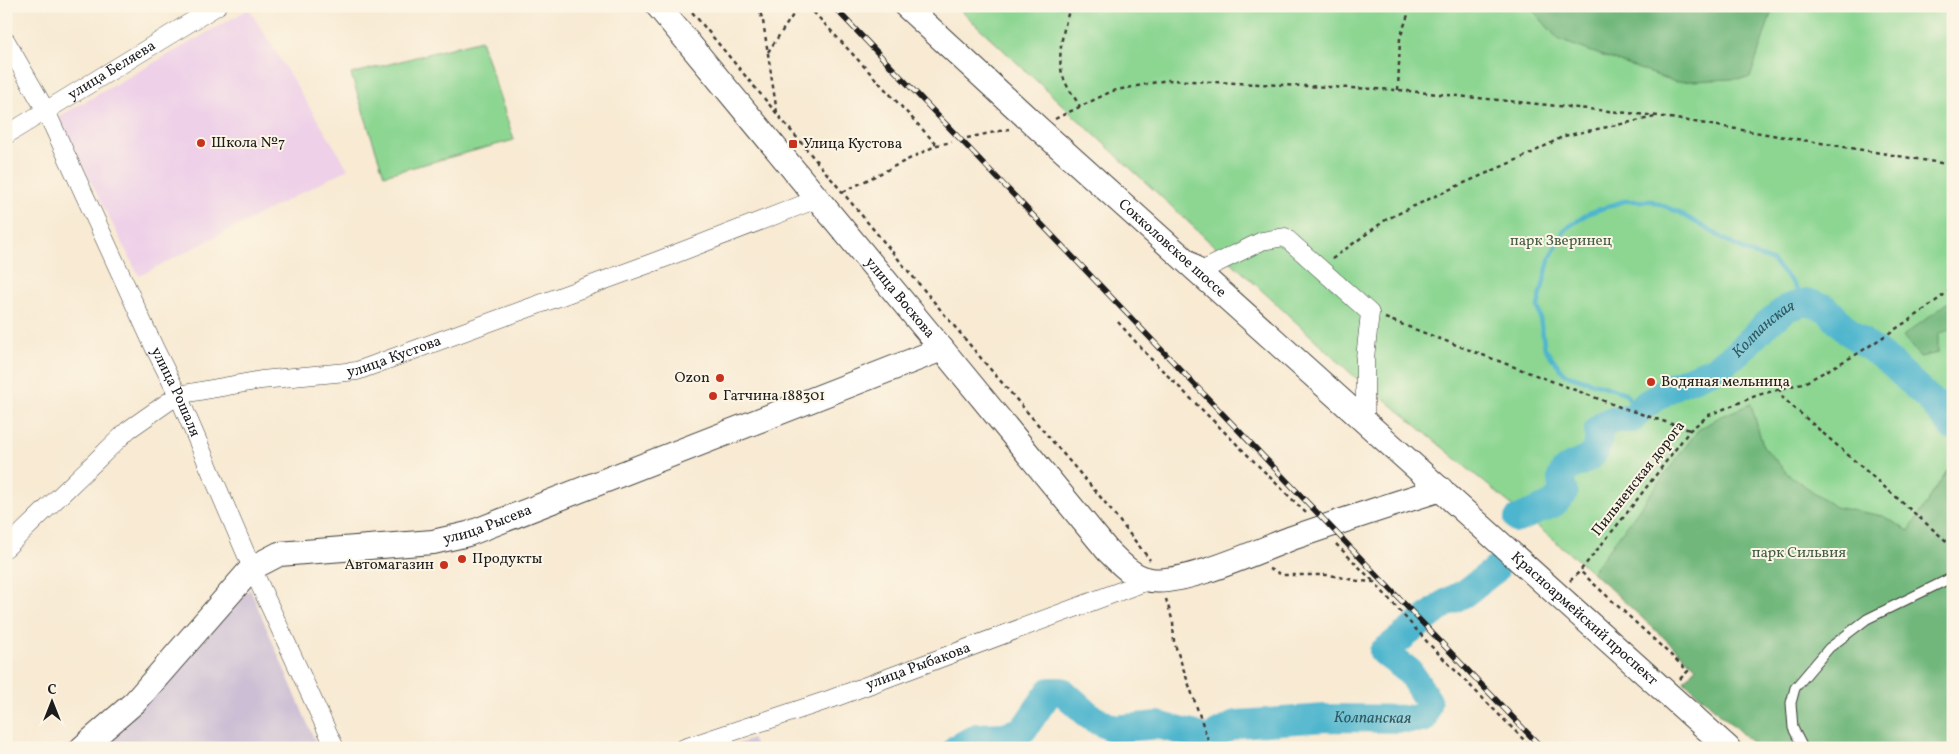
<svg xmlns="http://www.w3.org/2000/svg" width="1959" height="754" font-family="Vollkorn,serif">
  <style>
    .built { fill: #eed0e8 }
    .industrial { fill: #ccbed4 }
    .green { fill: #8cd692; stroke: #547957 }
    .forest { fill: #71b77c; stroke: #466a4c }
    .lines { fill: none; stroke-linecap: round; stroke-linejoin: round }
    .stream { stroke: #4eb5cd; stroke-width: 4.5 }
    .river { stroke: #4eb5cd; stroke-width: 28 }
    .lane-casing { stroke: #3d3b37; stroke-width: 11 }
    .street-casing { stroke: #3d3b37; stroke-width: 19 }
    .secondary-casing { stroke: #3d3b37; stroke-width: 26 }
    .path { stroke: #3d3b37; stroke-width: 2.5; stroke-dasharray: 4 4; stroke-linecap: butt }
    .lane { stroke: #fff; stroke-width: 9 }
    .street { stroke: #fff; stroke-width: 18 }
    .secondary { stroke: #fff; stroke-width: 24 }
    .rail-casing { stroke: #1c1c1c; stroke-width: 5.5 }
    .rail { stroke: #fcf5e5; stroke-width: 4; stroke-dasharray: 11; stroke-linecap: butt }
    .poi-dot { fill: #c8321e; stroke: #fcf5e5; stroke-width: 2 }
    .labels { text-anchor: middle; dominant-baseline: central; stroke-width: 4; stroke-linejoin: round; paint-order: stroke }
    .street-label { font-size: 15px; fill: #1c1c1c; stroke: #fcf5e5 }
    .poi-label { font-size: 15px; fill: #1c1c1c; stroke: #fcf5e5; text-anchor: start }
    .park-label { font-size: 15px; fill: #435d45; stroke: #fcf5e5 }
    .water-label { font-size: 16px; font-style: italic; fill: #305963; stroke: #fcf5e5 }
  </style>
  <rect width="100%" height="100%" fill="#fcf5e5"/>
  <filter id="ink" filterUnits="userSpaceOnUse"><feTurbulence type="fractalNoise" baseFrequency=".02" numOctaves="2"/><feDisplacementMap in="SourceGraphic" scale="10" xChannelSelector="R" yChannelSelector="G"/><feConvolveMatrix kernelMatrix="1 2 1 2 8 2 1 2 1" color-interpolation-filters="sRGB"/></filter>
  <filter id="wash" filterUnits="userSpaceOnUse"><feTurbulence type="fractalNoise" baseFrequency=".0096" numOctaves="4" result="noise"/><feDisplacementMap in="SourceGraphic" scale="20" xChannelSelector="R" yChannelSelector="G"/><feGaussianBlur stdDeviation="1.12" result="paint"/><feColorMatrix in="noise" values="0 0 0 0 0 0 0 0 0 0 0 0 0 0 0 0 0 1.4 0 .05"/><feComposite in="paint" operator="in"/></filter>
  <g filter="url(#wash)">
    <rect width="100%" height="100%" fill="#f8ead3"/>
    <polygon class="built" points="249,9 348,169 139,276 58,117"/>
    <g class="industrial">
      <polygon points="250,589 318,748 100,748"/>
      <polygon points="752,739 757,748 727,748"/>
    </g>
    <g class="green">
      <polygon points="956,6 1953,6 1953,748 1758,748 1684,681 1696,667 1592,572 1376,392 1355,377"/>
      <polygon points="481,40 514,140 384,175 351,74"/>
    </g>
    <g class="forest">
      <polygon points="1529,6 1768,6 1772,11 1750,78 1675,82 1559,40"/>
      <polygon points="1953,299 1953,330 1948,330 1938,335 1938,353 1920,357 1903,336"/>
      <polygon points="1751,404 1763,446 1788,474 1835,507 1883,516 1909,531 1953,461 1953,748 1758,748 1684,681 1696,667 1592,572 1698,430 1721,416"/>
    </g>
    <g class="lines">
      <g class="stream">
        <polyline points="1928,398 1940,394 1953,396"/>
        <polyline points="1642,407 1630,400 1625,393 1565,374 1545,349 1538,306 1549,260 1564,230 1589,213 1624,201 1652,201 1678,212 1747,252 1772,261 1791,281 1806,302"/>
        <polyline points="1541,509 1553,512 1565,509 1568,501 1564,493"/>
      </g>
      <g class="river">
        <path id="s1" d="M1518,519L1553,504L1564,493C1563,488 1560,482 1561,477C1567,457 1603,470 1598,429C1608,419 1618,418 1632,419L1642,407L1675,385L1713,370L1739,352L1764,326L1787,308L1806,302L1826,308L1849,332L1892,364L1928,398L1953,427"/>
        <path id="s2" d="M1217,734L1237,724L1326,718L1423,719L1428,701L1409,671L1383,652L1446,603L1465,593L1495,570"/>
        <polyline points="957,748 977,737 1005,736 1023,730 1050,691 1062,691 1092,718 1114,729 1158,725 1199,736"/>
      </g>
    </g>
  </g>
  <g filter="url(#ink)">
    <g class="lines">
      <defs>
        <polyline id="lane" points="1803,748 1793,728 1791,703 1795,688 1829,648 1867,619 1953,577"/>
        <g id="street">
          <path id="s3" d="M6,41L46,111L155,349L178,395L252,568L335,748"/>
          <path id="s4" d="M6,135L217,6"/>
          <polyline points="1199,272 1262,241 1285,237 1370,313 1365,358 1365,422"/>
          <path id="s5" d="M6,548L128,430L178,395L261,380L357,371L657,261L817,199"/>
          <path id="s6" d="M684,748L831,699L1150,580"/>
        </g>
        <g id="secondary">
          <path id="s7" d="M658,6L942,349L1107,550C1119,562 1133,578 1151,580C1184,585 1258,551 1292,538C1341,521 1391,505 1441,489"/>
          <path id="s8" d="M906,6L1037,127L1728,748"/>
          <path id="s9" d="M82,748L135,702L252,568L279,554L433,542L468,534L942,349"/>
        </g>
      </defs>
      <use href="#lane" class="lane-casing"/>
      <use href="#street" class="street-casing"/>
      <use href="#secondary" class="secondary-casing"/>
      <g class="path">
        <polyline points="687,6 985,363 1103,500 1150,560"/>
        <polyline points="758,6 763,21 777,113"/>
        <polyline points="808,6 937,145"/>
        <path d="M1071,6C1064,23 1056,59 1063,76C1066,87 1075,97 1080,107"/>
        <polyline points="768,52 799,6"/>
        <polyline points="1398,90 1400,38 1411,6"/>
        <polyline points="1055,119 1112,91 1167,80 1398,90 1658,116 1953,165"/>
        <polyline points="967,138 1009,129"/>
        <polyline points="843,192 937,145 952,142"/>
        <polyline points="1332,259 1387,219 1446,191 1528,155 1564,136 1655,117"/>
        <polyline points="1385,318 1620,407 1690,430"/>
        <polyline points="1118,322 1151,359 1306,513"/>
        <polyline points="1779,388 1783,398 1953,547"/>
        <polyline points="1336,544 1373,581"/>
        <polyline points="1269,569 1283,575 1330,575 1358,581 1374,582 1429,644 1532,748"/>
        <polyline points="1570,581 1580,571"/>
        <polyline points="1166,599 1173,622 1174,642 1211,748"/>
        <polyline points="1680,679 1688,671 1580,571 1623,518 1690,430 1709,415 1758,395 1806,382 1857,354 1920,313 1953,288"/>
      </g>
      <use href="#lane" class="lane"/>
      <use href="#street" class="street"/>
      <use href="#secondary" class="secondary"/>
      <defs>
        <polyline id="rail" points="833,6 1542,748"/>
      </defs>
      <use href="#rail" class="rail-casing"/>
      <use href="#rail" class="rail"/>
    </g>
  </g>
  <g class="poi-dot">
    <circle cx="201" cy="143" r="5"/>
    <rect x="788" y="139" width="10" height="10" rx="2.5"/>
    <circle cx="720" cy="378" r="5"/>
    <circle cx="1651" cy="382" r="5"/>
    <circle cx="713" cy="396" r="5"/>
    <circle cx="462" cy="559" r="5"/>
    <circle cx="444" cy="565" r="5"/>
  </g>
  <g class="labels">
    <g class="street-label">
      <text stroke="none"><textPath href="#s4" startOffset="124">улица Беляева</textPath></text>
      <text stroke="none"><textPath href="#s8" startOffset="360">Сокколовское шоссе</textPath></text>
      <text stroke="none"><textPath href="#s7" startOffset="379">улица Воскова</textPath></text>
      <text stroke="none"><textPath href="#s5" startOffset="451">улица Кустова</textPath></text>
      <text stroke="none"><textPath href="#s3" startOffset="390">улица Рошаля</textPath></text>
      <text transform="translate(1639 479) rotate(-52)">Пильненская дорога</text>
      <text stroke="none"><textPath href="#s9" startOffset="490">улица Рысева</textPath></text>
      <text stroke="none"><textPath href="#s8" startOffset="914">Красноармейский проспект</textPath></text>
      <text stroke="none"><textPath href="#s6" startOffset="248">улица Рыбакова</textPath></text>
    </g>
    <g class="poi-label">
      <text x="211" y="143">Школа №7</text>
      <text x="803" y="144">Улица Кустова</text>
      <text x="710" y="378" text-anchor="end">Ozon</text>
      <text x="1661" y="382">Водяная мельница</text>
      <text x="723" y="396">Гатчина 188301</text>
      <text x="472" y="559">Продукты</text>
      <text x="434" y="565" text-anchor="end">Автомагазин</text>
    </g>
    <g class="park-label">
      <text x="1561" y="241">парк Зверинец</text>
      <text x="1799" y="553">парк Сильвия</text>
    </g>
    <g class="water-label">
      <text stroke="none"><textPath href="#s1" startOffset="335">Колпанская</textPath></text>
      <text stroke="none"><textPath href="#s2" startOffset="158">Колпанская</textPath></text>
    </g>
  </g>
  <rect width="1959" height="754" fill="none" stroke="#fcf5e5" stroke-width="25"/>
  <g transform="translate(52 702)" stroke="#fcf5e5" stroke-width="4" paint-order="stroke">
  <path d="M0-4L9 19L0 12L-9 19Z" fill="#1c1c1c"/>
  <text y="-8" font-size="14" font-weight="bold" text-anchor="middle" fill="#1c1c1c">С</text>
  </g>
</svg>
